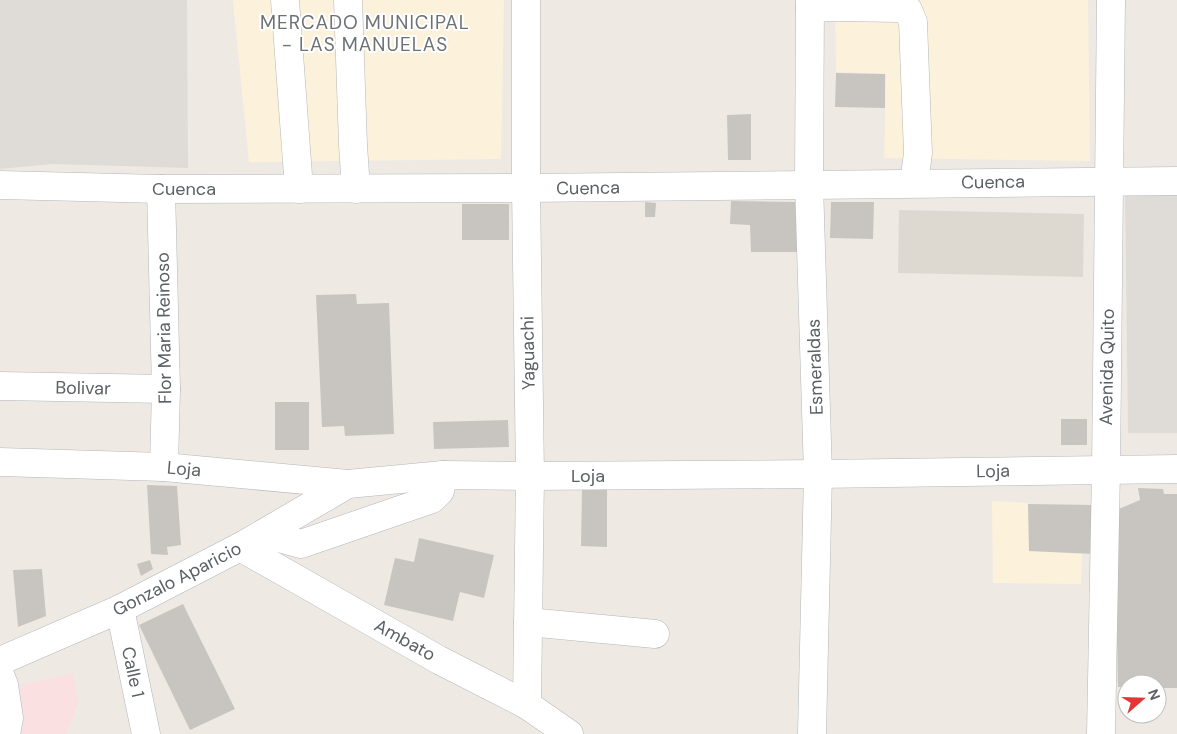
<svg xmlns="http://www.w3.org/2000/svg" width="1177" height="734" font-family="'DM Sans',sans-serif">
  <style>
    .commercial { fill: #fcf1da }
    .industrial { fill: #dfdcd8 }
    .education { fill: #ddd9d1 }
    .medical { fill: #fae0e0 }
    .building { fill: #c8c5c0 }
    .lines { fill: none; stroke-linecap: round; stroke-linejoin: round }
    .minor-casing { stroke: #b4b6ba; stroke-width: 29 }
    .minor { stroke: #fff; stroke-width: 28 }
    .labels { text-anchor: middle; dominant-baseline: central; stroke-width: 4; stroke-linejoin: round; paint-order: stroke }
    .street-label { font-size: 18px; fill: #5b6063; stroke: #fff }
    .neighbourhood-label { font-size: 19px; letter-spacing: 1px; fill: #6c7275; stroke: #fff }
  </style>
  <rect width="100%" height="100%" fill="#eeeae3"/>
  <g class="commercial">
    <polygon points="233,0 504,0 501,159 249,162"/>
    <polygon points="835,0 1088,0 1090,161 884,158 886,74 836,72"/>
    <polygon points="992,501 1028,503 1029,551 1082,554 1081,584 993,583"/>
  </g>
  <g class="industrial">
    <polygon points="0,0 187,0 188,168 52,164 0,169"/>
    <polygon points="1125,194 1177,195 1177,433 1128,433"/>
  </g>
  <polygon class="education" points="899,210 1084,214 1083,277 898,273"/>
  <polygon class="medical" points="73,673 78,702 66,734 0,734 0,690"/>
  <g class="building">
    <polygon points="836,73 885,74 885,108 835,107"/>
    <polygon points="751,114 751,160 728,160 727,115"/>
    <polygon points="731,201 797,202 797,252 751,252 750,225 730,224"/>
    <polygon points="645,202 656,203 655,217 645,217"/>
    <polygon points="831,202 874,202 873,239 830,238"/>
    <rect x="462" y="204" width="47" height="36"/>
    <polygon points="356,294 357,304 389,303 394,434 345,436 344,426 322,427 316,295"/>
    <rect x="275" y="402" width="34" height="48"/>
    <rect x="1061" y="419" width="26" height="26"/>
    <polygon points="508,420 509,447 434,449 433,422"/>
    <polygon points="147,485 177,486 181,545 167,547 168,555 151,554"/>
    <polygon points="582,488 607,489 607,547 581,546"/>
    <polygon points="1138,488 1163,489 1164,494 1177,494 1177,688 1157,688 1157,684 1127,684 1127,687 1118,687 1114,511 1140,500"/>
    <polygon points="1028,504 1094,505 1095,554 1029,551"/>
    <polygon points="419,538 494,555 484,598 460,592 453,621 384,605 395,558 414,562"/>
    <polygon points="150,560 153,569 141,576 137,564"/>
    <polygon points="42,569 46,616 18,627 13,570"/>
    <polygon points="183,604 235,709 190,730 139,625"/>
  </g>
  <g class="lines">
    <defs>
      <g id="minor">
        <polyline points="285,0 299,189"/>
        <polyline points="348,0 353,145 356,189"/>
        <polyline points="526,0 526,188 530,476 527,705"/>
        <polyline points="810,0 809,184 818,474 812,734"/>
        <polyline points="810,8 834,7 899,8 908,10 913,22 918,153 914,183"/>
        <polyline points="0,185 161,189 526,188 1177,181"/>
        <polyline points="161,189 166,389 164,467"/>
        <polyline points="0,386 166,389"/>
        <polyline points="0,462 164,467 348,484 443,475 530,476 818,474 1177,469"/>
        <polyline points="264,534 301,544 432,499 440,491 443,475"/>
        <polyline points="240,547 439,660 527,705 569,734"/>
        <polyline points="120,609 146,734"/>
        <polyline points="528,622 655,634"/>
        <polyline points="0,661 120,609 240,547 348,484"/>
        <polyline points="0,675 4,685 9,718 6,734"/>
        <polyline points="1101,734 1106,470 1111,0"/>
      </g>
    </defs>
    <use href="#minor" class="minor-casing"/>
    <use href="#minor" class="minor"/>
  </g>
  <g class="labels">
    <g class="street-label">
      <text transform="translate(993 182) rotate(-1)">Cuenca</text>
      <text transform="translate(588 188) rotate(-1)">Cuenca</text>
      <text x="184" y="189">Cuenca</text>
      <text transform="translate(164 328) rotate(-91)">Flor Maria Reinoso</text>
      <text transform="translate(528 353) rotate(-91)">Yaguachi</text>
      <text transform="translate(815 367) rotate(-92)">Esmeraldas</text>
      <text transform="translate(1107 367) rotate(-89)">Avenida Quito</text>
      <text transform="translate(83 388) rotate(1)">Bolivar</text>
      <text transform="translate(184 469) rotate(5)">Loja</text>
      <text transform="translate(993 471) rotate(-1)">Loja</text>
      <text x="588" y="476">Loja</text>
      <text transform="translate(177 579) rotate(-27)">Gonzalo Aparicio</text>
      <text transform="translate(405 640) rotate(29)">Ambato</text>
      <text transform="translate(133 672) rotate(78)">Calle 1</text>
    </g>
    <g class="neighbourhood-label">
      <text x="365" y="22">MERCADO MUNICIPAL<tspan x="365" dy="22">- LAS MANUELAS</tspan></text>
    </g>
  </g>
  <g transform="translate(1142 699) rotate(70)"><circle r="24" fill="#ffffff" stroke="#bdbfc1"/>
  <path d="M0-4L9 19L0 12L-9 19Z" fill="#e33436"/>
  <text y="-8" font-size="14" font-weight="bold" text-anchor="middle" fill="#5b6063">N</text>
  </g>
</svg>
